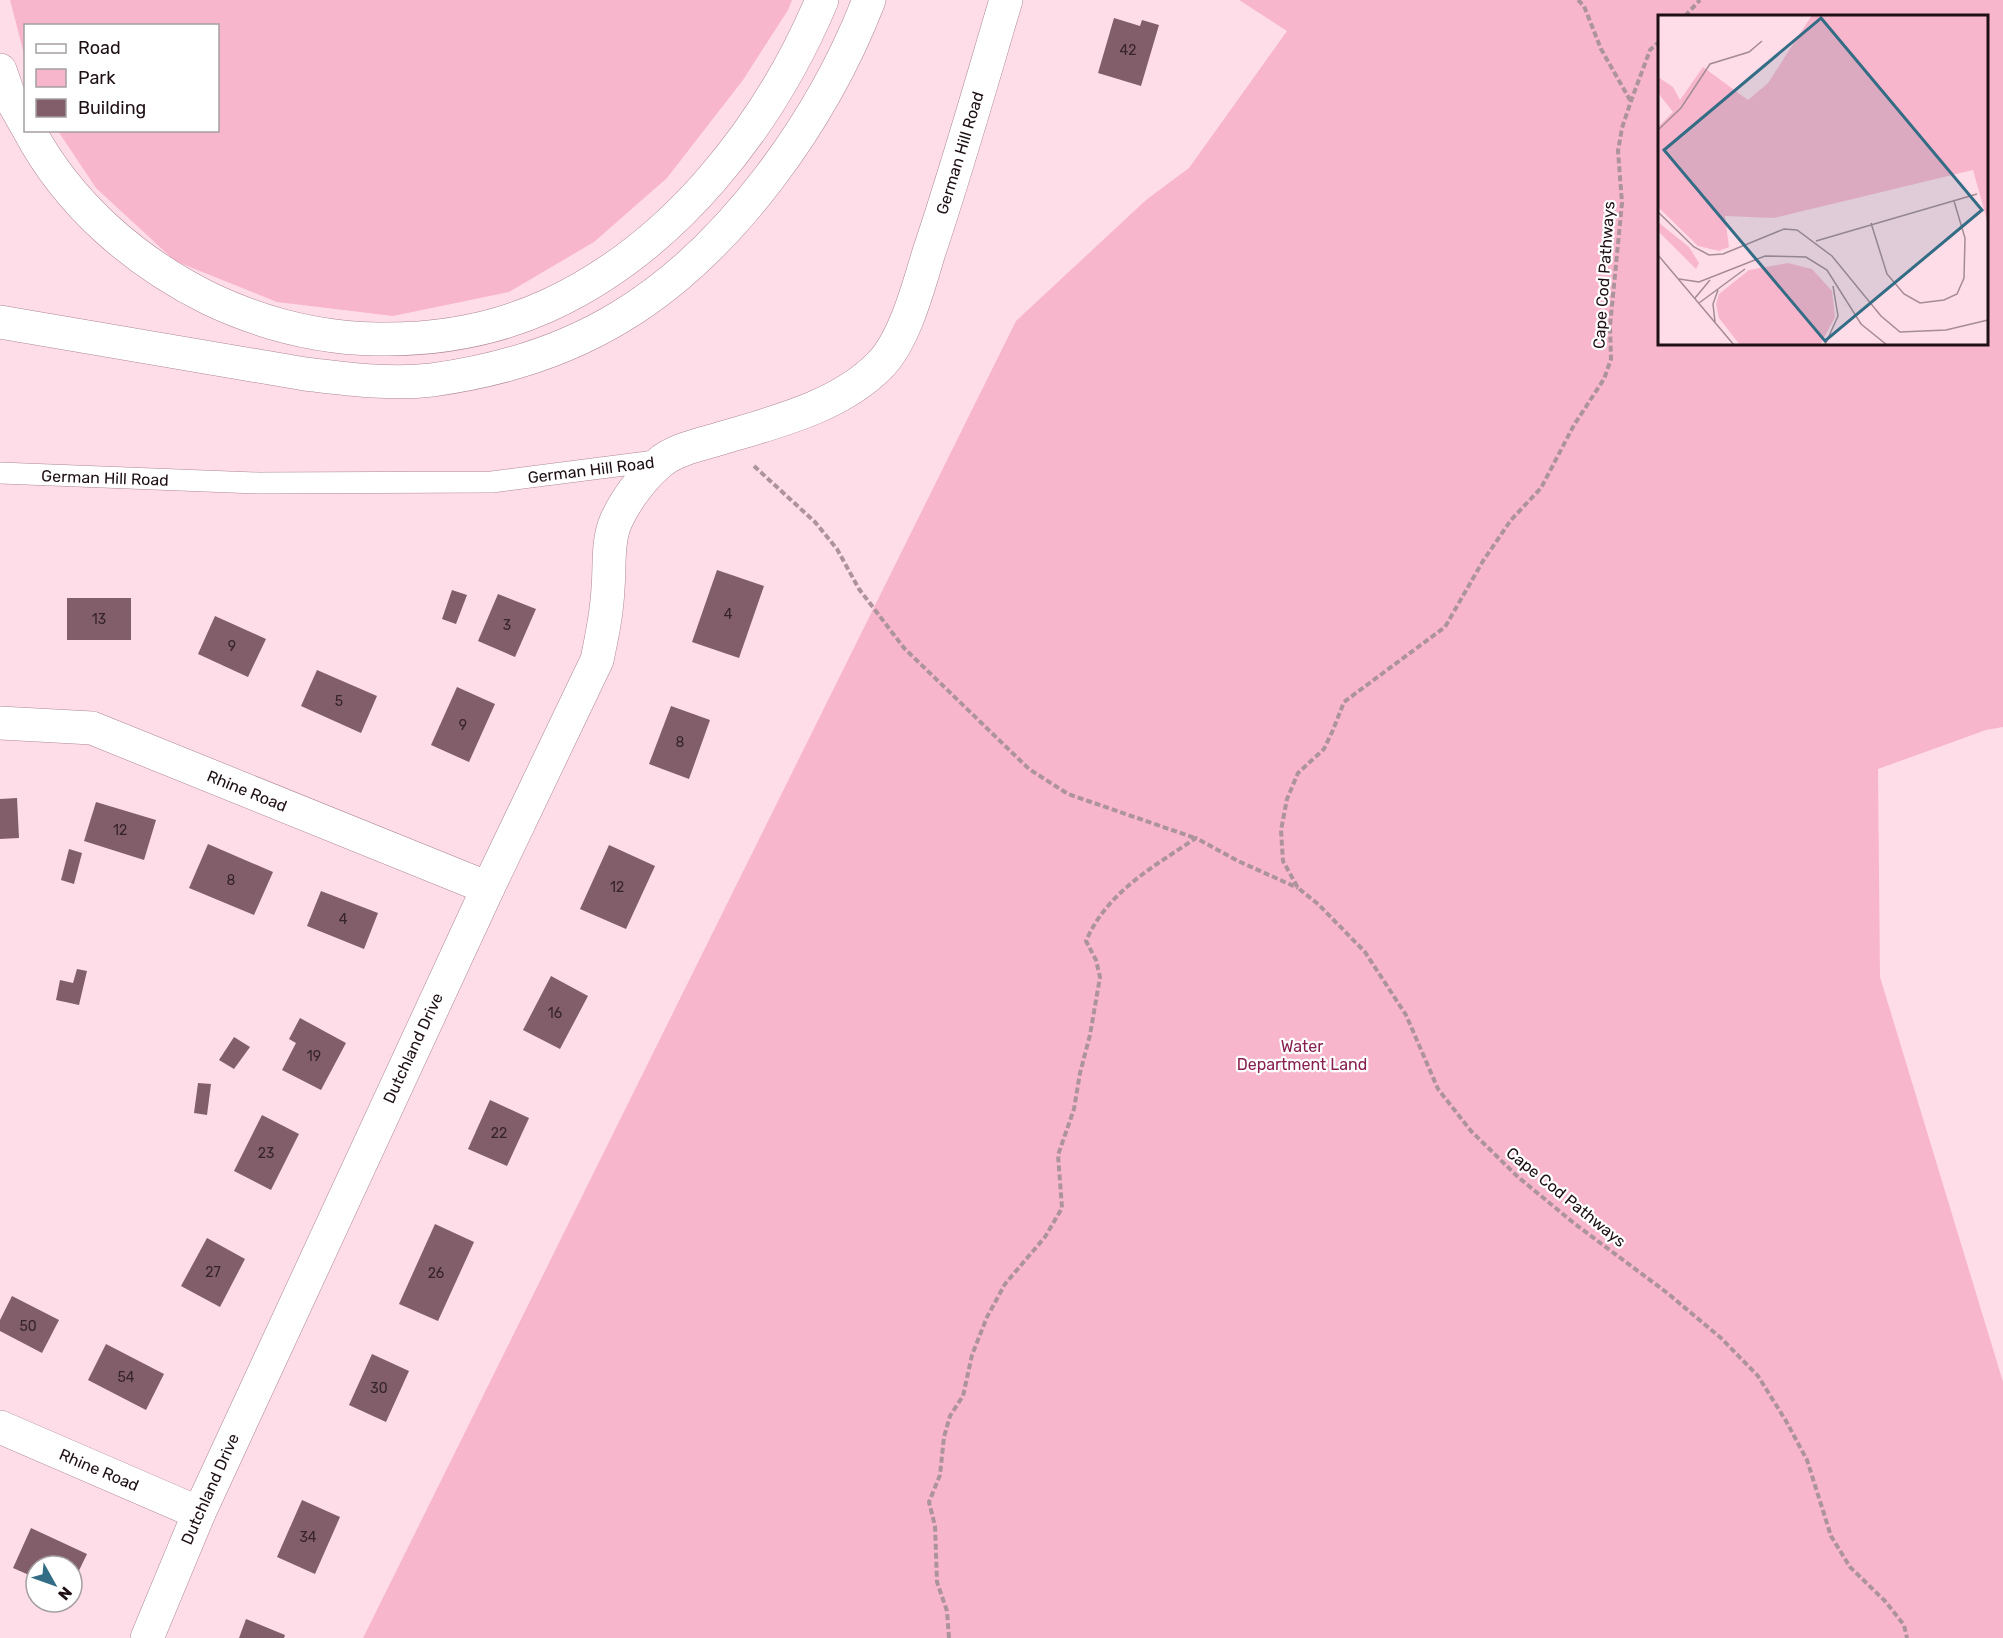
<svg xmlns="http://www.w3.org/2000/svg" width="2003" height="1638" font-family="Rubik,sans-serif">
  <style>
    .green { fill: #f8b6cc; fill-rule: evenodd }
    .building { fill: #815e6a }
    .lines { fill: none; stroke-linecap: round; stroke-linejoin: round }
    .lane-casing { stroke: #ad8794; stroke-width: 22 }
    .street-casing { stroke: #ad8794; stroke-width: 34 }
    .highway-casing { stroke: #ad8794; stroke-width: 34 }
    .path { stroke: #ad939c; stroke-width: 4; stroke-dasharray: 6 3; stroke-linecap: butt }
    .lane { stroke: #fff; stroke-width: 21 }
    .street { stroke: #fff; stroke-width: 33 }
    .highway { stroke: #fff; stroke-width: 33 }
    .labels { text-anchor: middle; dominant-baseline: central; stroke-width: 4.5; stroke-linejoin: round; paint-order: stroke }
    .number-label { font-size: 14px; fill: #37242a }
    .street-label { font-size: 16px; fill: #1e1015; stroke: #fff }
    .park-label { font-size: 16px; fill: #872050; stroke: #fff }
    .inset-road { fill: none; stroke: #a48b94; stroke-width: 1.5 }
    .view { fill: #336c85; fill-opacity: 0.15; stroke: #336c85; stroke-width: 3 }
    .inset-edge { fill: none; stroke: #1e1015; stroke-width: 3 }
  </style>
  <rect width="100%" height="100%" fill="#fedde8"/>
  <g class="green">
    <polygon points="10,0 792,0 788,10 743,80 667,178 594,242 509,292 393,316 277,302 175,261 96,188 58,131 218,130 218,26 26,26 25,58"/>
    <path d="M1239,0H2003V727L1986,730L1878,769L1880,977L2003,1382V1638H363L1016,321L1146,200L1189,168L1287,31ZM1660,16H1986V344H1660Z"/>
  </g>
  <g class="building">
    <polygon points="1114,18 1140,26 1142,20 1159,25 1141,86 1098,73"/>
    <polygon points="717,570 764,586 739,658 692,642"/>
    <polygon points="452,590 467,595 456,624 442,619"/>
    <polygon points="498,594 536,609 515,657 478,641"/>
    <rect x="67" y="598" width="64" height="42"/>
    <polygon points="215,616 266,639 248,677 198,654"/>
    <polygon points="317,670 377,696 361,733 301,706"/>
    <polygon points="457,687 495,704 469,762 431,745"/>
    <polygon points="671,706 710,720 689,779 649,764"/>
    <polygon points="17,798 19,838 0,839 0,799"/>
    <polygon points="96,802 156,820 144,860 84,841"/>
    <polygon points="208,844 273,872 254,915 189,888"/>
    <polygon points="609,845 655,866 626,929 580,909"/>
    <polygon points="69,849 82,853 74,884 61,880"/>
    <polygon points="321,891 378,913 364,949 307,926"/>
    <polygon points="77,969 87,971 79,1005 56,1000 60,980 73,983"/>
    <polygon points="551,976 588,996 560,1049 523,1030"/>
    <polygon points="300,1018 346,1043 321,1090 282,1070 296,1043 289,1039"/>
    <polygon points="234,1037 250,1047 234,1069 219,1060"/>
    <polygon points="198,1083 211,1084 207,1115 194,1113"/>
    <polygon points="490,1100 529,1118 507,1166 468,1149"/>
    <polygon points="262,1115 299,1134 271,1190 234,1171"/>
    <polygon points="435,1224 474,1242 438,1321 399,1304"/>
    <polygon points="207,1238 245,1259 220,1307 181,1286"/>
    <polygon points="12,1296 59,1320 42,1353 0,1331 0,1320"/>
    <polygon points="106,1344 164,1374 146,1410 88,1380"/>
    <polygon points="372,1354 409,1371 386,1422 349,1405"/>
    <polygon points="302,1500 340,1517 315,1574 277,1557"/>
    <polygon points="31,1528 87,1554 72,1585 72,1566 36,1566 36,1578 13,1568"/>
    <polygon points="246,1619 285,1635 284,1638 239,1638"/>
  </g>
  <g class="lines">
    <defs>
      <polyline id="lane" points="0,473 258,483 492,482 663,460"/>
      <g id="street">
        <polyline points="0,723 92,728 488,888"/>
        <polyline points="0,1427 199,1513"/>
        <path d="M147,1638L199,1513L488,888L597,660C602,636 607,613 608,588C610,566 607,542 616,521C626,499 644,475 663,460C680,448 703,444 722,438C776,422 841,406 881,364C905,339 919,285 929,252C957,169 981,84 1006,0"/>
      </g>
      <g id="highway">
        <polyline points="0,70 8,93 26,125"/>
        <path d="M29,130C68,204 135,262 210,299C263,324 318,338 377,339C435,340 494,330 547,306C674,248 769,126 822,0"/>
        <path d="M0,322L305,374C347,379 390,385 432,380C498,371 564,351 620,317C731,250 823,119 869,0"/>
      </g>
    </defs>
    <use href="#lane" class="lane-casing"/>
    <use href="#street" class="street-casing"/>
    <use href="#highway" class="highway-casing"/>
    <g class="path">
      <polyline points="1578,0 1584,6 1601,49 1630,100"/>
      <polyline points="1685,16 1700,0"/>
      <polyline points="1660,41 1650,50 1631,101 1622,128 1618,151 1622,203 1610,326 1611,359 1604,379 1574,425 1541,488 1511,520 1483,561 1445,627 1344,702 1333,730 1324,749 1298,773 1287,799 1281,830 1283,861 1298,888 1318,904 1365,952 1406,1015 1438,1089 1471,1131 1518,1177 1575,1224 1666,1292 1721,1338 1758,1376 1786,1421 1807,1460 1831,1536 1850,1567 1885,1601 1904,1625 1907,1638"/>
      <polyline points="754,466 815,522 837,549 859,589 904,648 1029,769 1068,794 1195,838"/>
      <path d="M949,1638L947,1611L937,1582L935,1526L929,1502L940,1475L944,1437L950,1416L963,1396L972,1355L987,1317L1005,1284L1045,1237L1062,1208L1058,1155L1074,1109L1080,1073L1090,1035L1100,977L1096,960L1086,941C1107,892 1153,867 1196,838L1238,861L1298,888"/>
    </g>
    <use href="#lane" class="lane"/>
    <use href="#street" class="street"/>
    <use href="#highway" class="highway"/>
  </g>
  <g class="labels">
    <g class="number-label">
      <text x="1128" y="50">42</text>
      <text x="728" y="614">4</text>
      <text x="99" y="619">13</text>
      <text x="507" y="625">3</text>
      <text x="232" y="646">9</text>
      <text x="339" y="701">5</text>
      <text x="463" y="725">9</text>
      <text x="680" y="742">8</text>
      <text x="120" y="830">12</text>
      <text x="231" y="880">8</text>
      <text x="617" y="887">12</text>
      <text x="343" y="919">4</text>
      <text x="555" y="1013">16</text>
      <text x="314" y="1056">19</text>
      <text x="499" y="1133">22</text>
      <text x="266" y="1153">23</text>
      <text x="213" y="1272">27</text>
      <text x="436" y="1273">26</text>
      <text x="28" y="1326">50</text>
      <text x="126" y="1377">54</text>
      <text x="379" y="1388">30</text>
      <text x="308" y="1537">34</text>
    </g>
    <g class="street-label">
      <text transform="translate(960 153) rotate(-73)">German Hill Road</text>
      <text transform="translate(1604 275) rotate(-86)">Cape Cod Pathways</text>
      <text transform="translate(591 470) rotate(-7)">German Hill Road</text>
      <text transform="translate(105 478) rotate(2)">German Hill Road</text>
      <text transform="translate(247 791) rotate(22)">Rhine Road</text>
      <text transform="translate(413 1048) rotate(-65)">Dutchland Drive</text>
      <text transform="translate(1566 1197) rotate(39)">Cape Cod Pathways</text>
      <text transform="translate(99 1470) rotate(23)">Rhine Road</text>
      <text transform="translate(210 1489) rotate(-66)">Dutchland Drive</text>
    </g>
    <g class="park-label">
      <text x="1302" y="1046">Water<tspan x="1302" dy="18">Department Land</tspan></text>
    </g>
  </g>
  <g transform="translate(1658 15)">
    <rect width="330" height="330" fill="#fedde8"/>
    <path d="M154,0H330V209L315,155L116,203L67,201L71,232L61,236L40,231L0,192V112L15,97L0,78V62L15,72L22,85L45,52L90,85L110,68ZM0,207L31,232L41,248L38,254L0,216ZM130,248L154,254L174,276L177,302L162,330H82L61,303L58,289L61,279L91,255Z" fill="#f8b6cc"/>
    <path class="inset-road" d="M0,115L23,93L52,49L91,37L104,26M0,197L36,232L51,240L65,239L126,214L139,215L174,241L223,301L242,317L288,315L330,305M213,208L229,259L246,279L262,288L286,285L299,279L306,263L307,223L296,186M158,226L319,179M0,240L76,330M21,264L41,267L107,241L148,242L169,255L203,309L229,330M37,283L52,265M41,288L87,254M57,307L55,289L60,275M167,330L180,301L175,271"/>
    <path class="view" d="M163,3L324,195L167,326L6,135Z"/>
    <rect width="330" height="330" class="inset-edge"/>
  </g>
  <rect x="24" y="24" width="195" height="108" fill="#ffffff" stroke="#a59fa1" stroke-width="1.5"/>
  <rect x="36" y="44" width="30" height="9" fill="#ffffff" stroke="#a59fa1" stroke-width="1.5"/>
  <text x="78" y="54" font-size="18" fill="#1e1015">Road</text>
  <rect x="36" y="69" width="30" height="18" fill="#f8b6cc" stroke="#a59fa1" stroke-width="1.5"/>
  <text x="78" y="84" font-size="18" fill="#1e1015">Park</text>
  <rect x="36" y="99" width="30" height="18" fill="#815e6a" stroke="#a59fa1" stroke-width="1.5"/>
  <text x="78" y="114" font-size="18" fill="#1e1015">Building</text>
  <g transform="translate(54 1584) rotate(130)"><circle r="28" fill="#ffffff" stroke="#a59fa1" stroke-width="1.5"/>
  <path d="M0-4.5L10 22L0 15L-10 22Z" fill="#336c85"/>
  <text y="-9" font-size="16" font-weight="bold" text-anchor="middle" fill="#1e1015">N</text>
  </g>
</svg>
